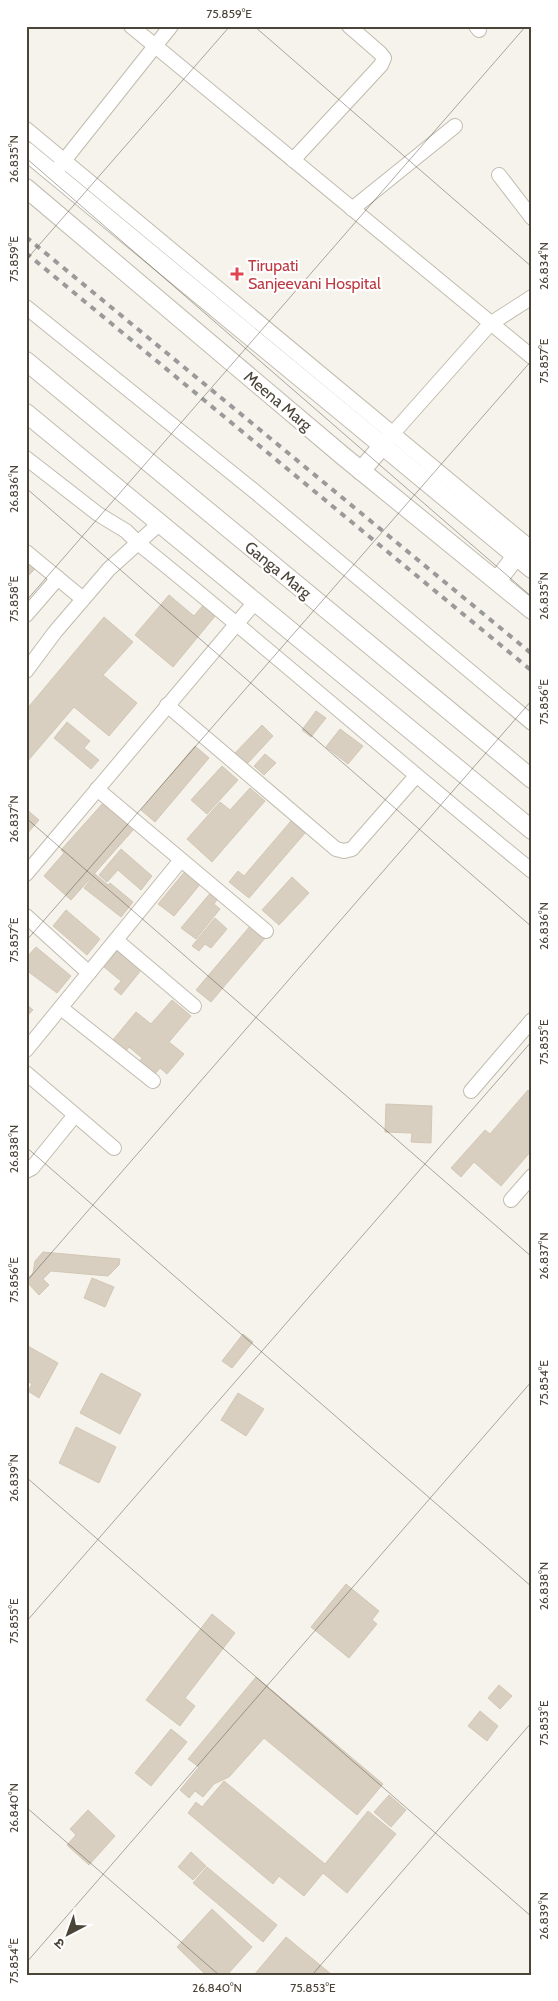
<svg xmlns="http://www.w3.org/2000/svg" width="558" height="2001" font-family="Cabin,'Noto Sans Devanagari',sans-serif">
  <style>
    .building { fill: #d8cfc1; stroke: #d3c7b4 }
    .lines { fill: none; stroke-linecap: round; stroke-linejoin: round }
    .minor-casing { stroke: #c2bbae; stroke-width: 16 }
    .tertiary-casing { stroke: #c2bbae; stroke-width: 20 }
    .minor { stroke: #fff; stroke-width: 14 }
    .tertiary { stroke: #fff; stroke-width: 18 }
    .rail { stroke: #9a9a9a; stroke-width: 4; stroke-dasharray: 6 6; stroke-linecap: butt }
    .ticks { fill: none; stroke: #4b4439; stroke-width: 1; stroke-opacity: 0.45 }
    .health-dot { fill: #e0444e; stroke: #fff; stroke-width: 2 }
    .labels { text-anchor: middle; dominant-baseline: central; stroke-width: 4.5; stroke-linejoin: round; paint-order: stroke }
    .health-label { font-size: 16px; fill: #be3a42; stroke: #fff; text-anchor: start }
    .street-label { font-size: 16px; fill: #4b4439; stroke: #fff }
    .neatline { fill: none; stroke: #4b4439; stroke-width: 2 }
    .ticks-label { font-size: 12px; text-anchor: middle; fill: #4b4439 }
  </style>
  <rect width="100%" height="100%" fill="#f6f3ec"/>
  <g class="building">
    <polygon points="26,559 36,568 26,578"/>
    <polygon points="169,595 194,616 204,604 216,615 173,667 135,635"/>
    <polygon points="104,617 133,642 103,675 137,703 109,736 74,707 26,763 26,710"/>
    <polygon points="316,711 326,718 311,737 302,730"/>
    <polygon points="67,722 90,741 84,748 99,760 91,769 54,738"/>
    <polygon points="262,725 273,736 247,764 235,753"/>
    <polygon points="340,729 363,746 348,764 326,747"/>
    <polygon points="195,746 209,758 155,822 141,810"/>
    <polygon points="265,754 276,763 264,775 254,766"/>
    <polygon points="222,766 238,780 207,814 191,800"/>
    <polygon points="250,788 265,801 212,862 187,839 220,802 230,810"/>
    <polygon points="104,802 134,829 71,900 44,876 64,853 61,850"/>
    <polygon points="26,809 39,820 26,835"/>
    <polygon points="291,821 305,833 249,898 229,882 238,871 244,876"/>
    <polygon points="121,849 152,876 141,890 118,870 107,882 99,875"/>
    <polygon points="187,869 202,882 174,916 158,904"/>
    <polygon points="95,874 108,885 110,883 133,902 121,917 84,888"/>
    <polygon points="292,877 309,893 279,925 262,910"/>
    <polygon points="212,891 219,897 214,904 220,909 196,939 181,928"/>
    <polygon points="66,910 100,939 87,955 53,926"/>
    <polygon points="215,918 227,929 211,948 205,944 199,951 192,946"/>
    <polygon points="251,925 266,937 211,1002 196,990"/>
    <polygon points="36,947 71,976 57,993 26,970 26,958"/>
    <polygon points="118,950 142,969 121,995 114,989 121,981 104,967"/>
    <polygon points="172,1000 191,1016 169,1042 184,1054 167,1074 160,1068 154,1075 139,1062 142,1058 129,1047 125,1052 112,1041 136,1012 151,1024"/>
    <polygon points="26,1004 33,1010 26,1017"/>
    <polygon points="528,1090 532,1093 532,1150 501,1186 474,1162 461,1177 451,1168 485,1130 490,1134"/>
    <polygon points="386,1104 432,1106 431,1143 411,1142 412,1133 385,1132"/>
    <polygon points="43,1252 120,1259 119,1265 108,1276 51,1271 43,1279 49,1285 39,1295 26,1281 33,1273 35,1261"/>
    <polygon points="92,1278 114,1287 105,1307 84,1298"/>
    <polygon points="243,1334 253,1342 232,1368 222,1361"/>
    <polygon points="26,1345 58,1363 39,1398 28,1391 32,1384 26,1380"/>
    <polygon points="101,1373 141,1394 120,1434 80,1413"/>
    <polygon points="238,1393 264,1409 246,1436 221,1420"/>
    <polygon points="76,1427 116,1447 99,1483 59,1463"/>
    <polygon points="346,1584 379,1611 372,1620 377,1624 349,1658 311,1627"/>
    <polygon points="212,1614 235,1633 185,1698 195,1706 180,1726 146,1700"/>
    <polygon points="256,1677 383,1784 357,1815 264,1738 229,1777 214,1784 203,1797 195,1791 189,1798 180,1790 199,1767 188,1759"/>
    <polygon points="499,1685 512,1696 500,1709 488,1698"/>
    <polygon points="480,1711 498,1726 487,1741 468,1726"/>
    <polygon points="171,1729 187,1742 151,1786 135,1773"/>
    <polygon points="224,1781 325,1864 368,1811 396,1834 347,1893 323,1873 304,1896 279,1876 273,1884 188,1813 196,1802 202,1807"/>
    <polygon points="389,1795 406,1810 391,1827 374,1812"/>
    <polygon points="88,1810 115,1836 89,1865 67,1845 76,1835 70,1829"/>
    <polygon points="191,1852 206,1866 193,1880 178,1867"/>
    <polygon points="207,1867 277,1925 263,1942 193,1883"/>
    <polygon points="212,1909 252,1947 227,1975 206,1975 177,1947"/>
    <polygon points="286,1937 331,1974 330,1975 254,1975"/>
  </g>
  <g class="lines">
    <defs>
      <g id="minor">
        <polyline points="131,26 532,357"/>
        <polyline points="476,26 479,30"/>
        <polyline points="26,129 532,549"/>
        <polyline points="293,160 381,65 384,58 380,53 349,26"/>
        <polyline points="59,167 171,26"/>
        <polyline points="499,175 532,218"/>
        <polyline points="352,209 455,126"/>
        <polyline points="26,307 253,490 532,723"/>
        <polyline points="387,440 490,324 532,297"/>
        <path d="M26,458L98,514L126,531L138,543C271,650 399,763 532,871"/>
        <polyline points="26,552 83,599"/>
        <polyline points="26,615 58,578"/>
        <polyline points="26,671 55,632 109,569 160,523"/>
        <polyline points="167,705 336,849 344,851 352,849 416,776"/>
        <polyline points="97,789 266,931"/>
        <polyline points="26,874 255,602"/>
        <polyline points="26,916 89,973"/>
        <polyline points="116,940 194,1006"/>
        <polyline points="61,1008 153,1081"/>
        <polyline points="26,1050 181,860"/>
        <polyline points="26,1073 114,1148"/>
        <polyline points="471,1091 532,1020"/>
        <polyline points="26,1171 32,1168 75,1115"/>
        <polyline points="511,1200 532,1176"/>
      </g>
      <g id="tertiary">
        <polyline points="26,151 532,569"/>
        <polyline points="26,188 343,456 532,610"/>
        <polyline points="26,361 532,779"/>
        <polyline points="26,413 532,830"/>
        <polyline points="361,471 383,445"/>
        <polyline points="497,581 516,556"/>
      </g>
    </defs>
    <use href="#minor" class="minor-casing"/>
    <use href="#tertiary" class="tertiary-casing"/>
    <use href="#minor" class="minor"/>
    <use href="#tertiary" class="tertiary"/>
    <g class="rail">
      <polyline points="26,237 532,654"/>
      <polyline points="26,253 532,671"/>
    </g>
  </g>
  <path class="ticks" d="M254,26L532,267M26,158L532,597M26,260L230,26M26,488L532,927M26,601L526,26M26,818L532,1257M26,941L532,360M26,1147L532,1587M26,1282L532,700M26,1477L532,1917M26,1622L532,1041M26,1807L219,1975M26,1963L532,1381M312,1975L532,1722"/>
  <path class="health-dot" d="M234.5 266.5h5v5h5v5h-5v5h-5v-5h-5v-5h5z"/>
  <g class="labels">
    <g class="health-label">
      <text x="248" y="265">Tirupati<tspan x="248" dy="18">Sanjeevani Hospital</tspan></text>
    </g>
    <g class="street-label">
      <text transform="translate(278 401) rotate(40)">Meena Marg</text>
      <text transform="translate(278 570) rotate(39)">Ganga Marg</text>
    </g>
  </g>
  <rect width="558" height="2001" fill="none" stroke="#ffffff" stroke-width="55"/>
  <g transform="translate(68 1934) rotate(221)" stroke="#ffffff" stroke-width="4" paint-order="stroke">
  <path d="M0-4L9 19L0 12L-9 19Z" fill="#4b4439"/>
  <text y="-8" font-size="14" font-weight="bold" text-anchor="middle" fill="#4b4439">उ</text>
  </g>
  <rect x="28" y="28" width="502" height="1946" class="neatline"/>
  <g class="ticks-label">
    <text x="229" y="18">75.859°E</text>
    <text transform="translate(14 159) rotate(-90)" y="4">26.835°N</text>
    <text transform="translate(14 259) rotate(-90)" y="4">75.859°E</text>
    <text transform="translate(544 266) rotate(-90)" y="4">26.834°N</text>
    <text transform="translate(544 361) rotate(-90)" y="4">75.857°E</text>
    <text transform="translate(14 489) rotate(-90)" y="4">26.836°N</text>
    <text transform="translate(544 596) rotate(-90)" y="4">26.835°N</text>
    <text transform="translate(14 599) rotate(-90)" y="4">75.858°E</text>
    <text transform="translate(544 702) rotate(-90)" y="4">75.856°E</text>
    <text transform="translate(14 819) rotate(-90)" y="4">26.837°N</text>
    <text transform="translate(544 926) rotate(-90)" y="4">26.836°N</text>
    <text transform="translate(14 940) rotate(-90)" y="4">75.857°E</text>
    <text transform="translate(544 1042) rotate(-90)" y="4">75.855°E</text>
    <text transform="translate(14 1149) rotate(-90)" y="4">26.838°N</text>
    <text transform="translate(544 1256) rotate(-90)" y="4">26.837°N</text>
    <text transform="translate(14 1280) rotate(-90)" y="4">75.856°E</text>
    <text transform="translate(544 1383) rotate(-90)" y="4">75.854°E</text>
    <text transform="translate(14 1478) rotate(-90)" y="4">26.839°N</text>
    <text transform="translate(544 1586) rotate(-90)" y="4">26.838°N</text>
    <text transform="translate(14 1621) rotate(-90)" y="4">75.855°E</text>
    <text transform="translate(544 1723) rotate(-90)" y="4">75.853°E</text>
    <text transform="translate(14 1808) rotate(-90)" y="4">26.840°N</text>
    <text transform="translate(544 1916) rotate(-90)" y="4">26.839°N</text>
    <text transform="translate(14 1961) rotate(-90)" y="4">75.854°E</text>
    <text x="217" y="1992">26.840°N</text>
    <text x="313" y="1992">75.853°E</text>
  </g>
</svg>
